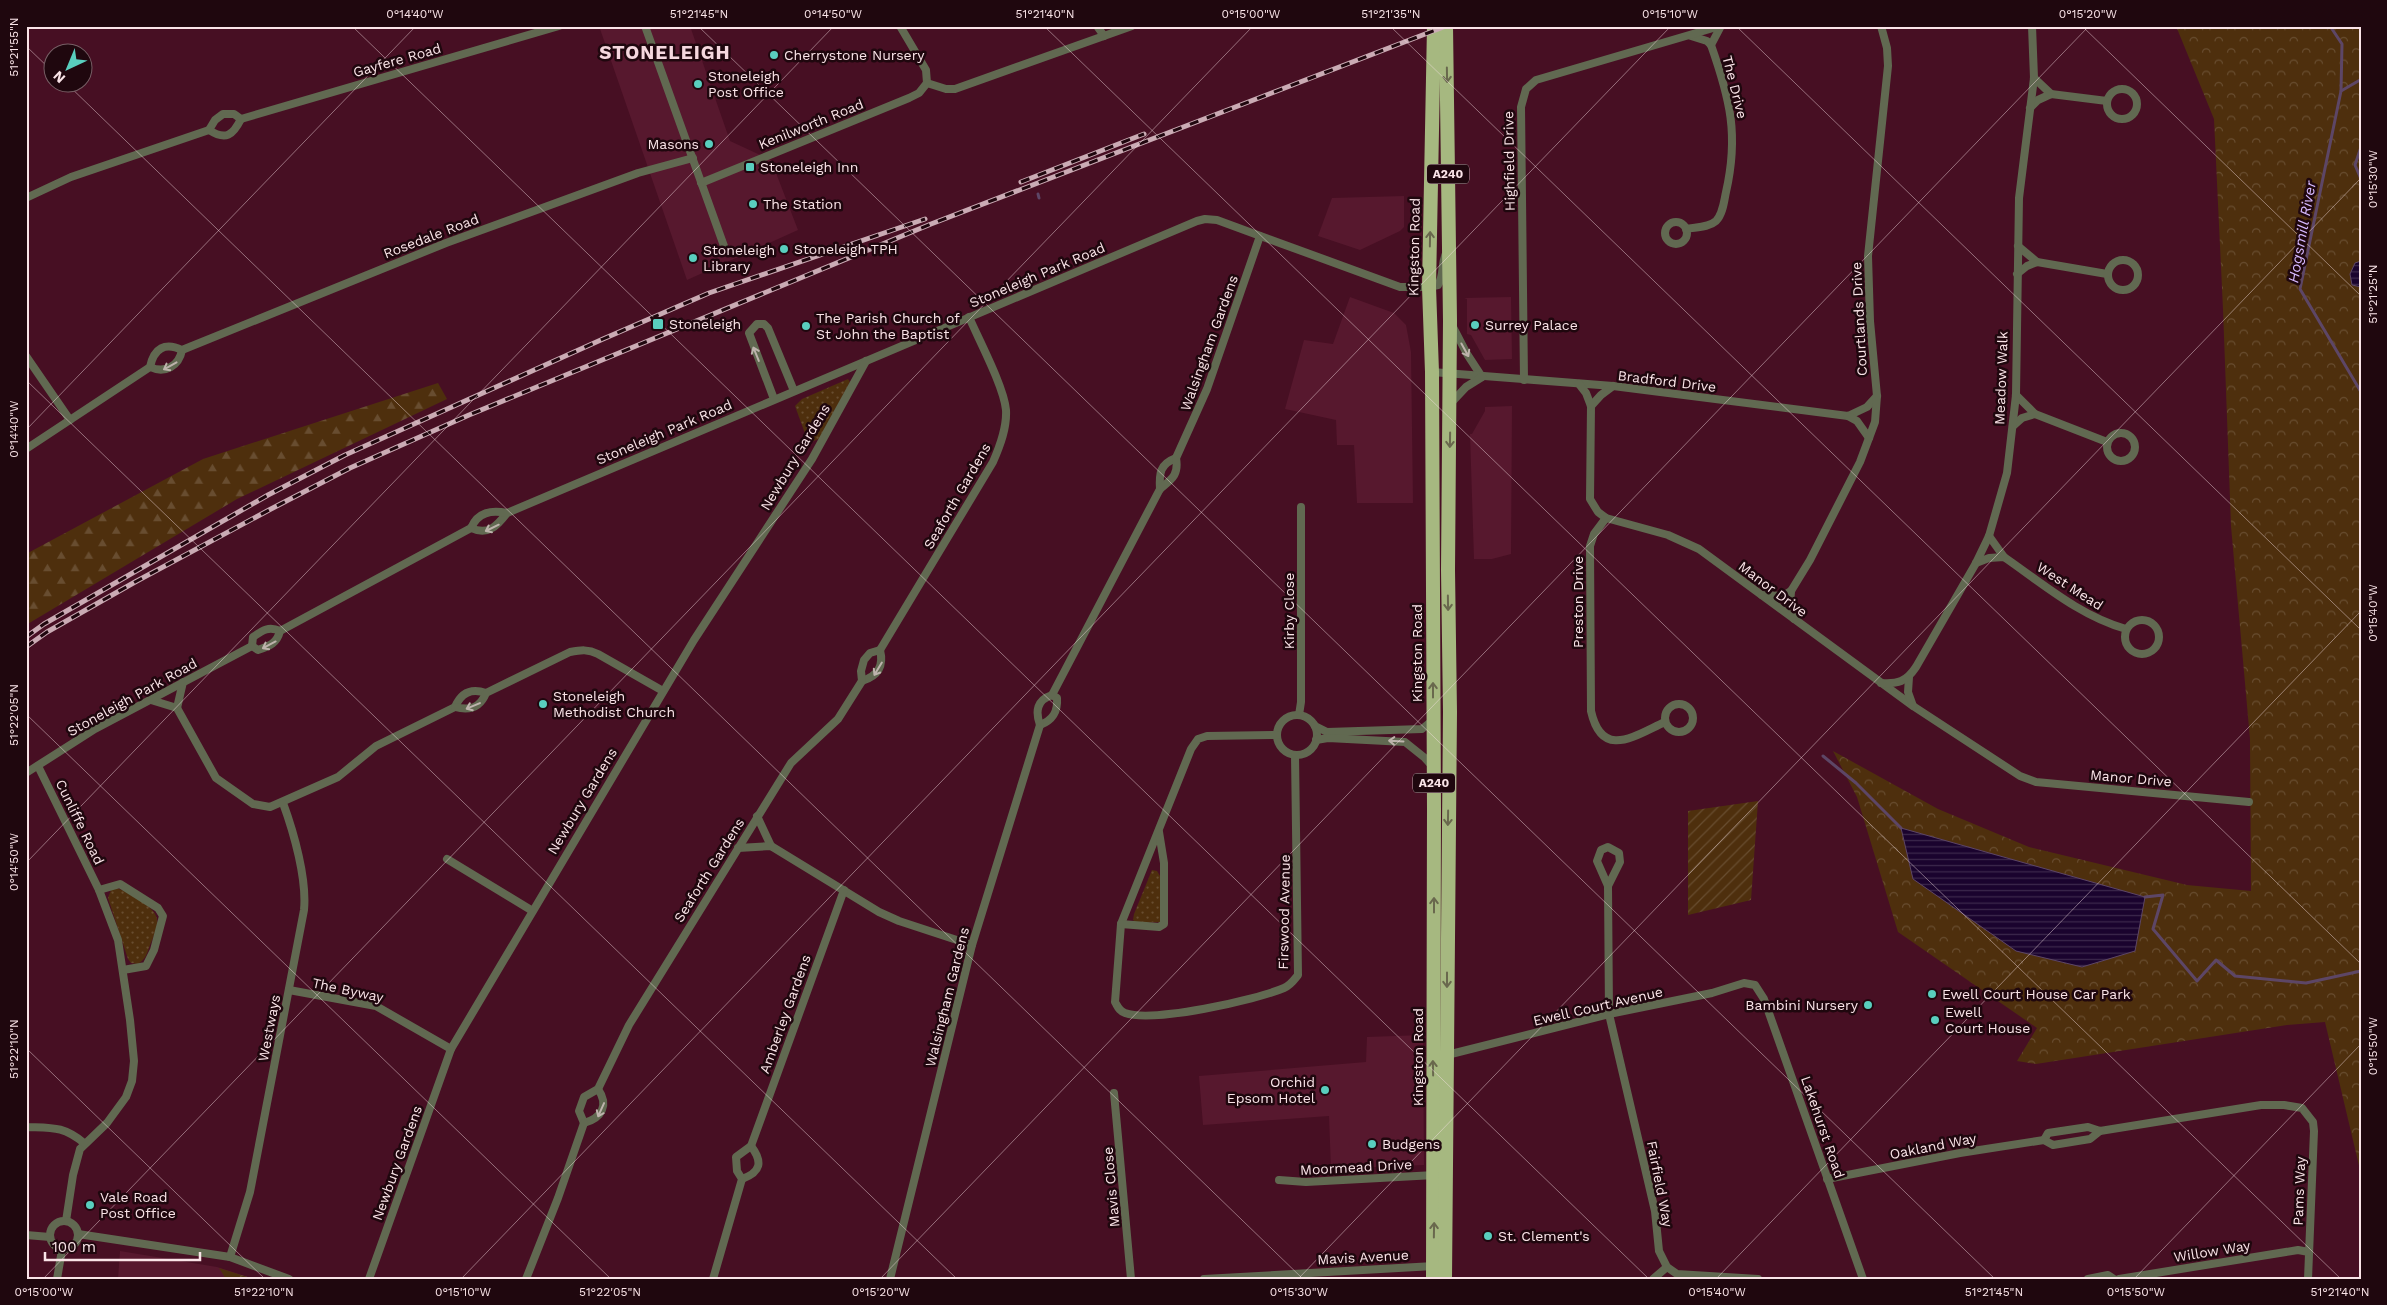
<svg xmlns="http://www.w3.org/2000/svg" width="2387" height="1305" font-family="'Work Sans',sans-serif">
  <style>
    .built { fill: #57182e }
    .grass { fill: url(#grass-dots) }
    .forest { fill: url(#forest-firs) }
    .park { fill: url(#park-crowns) }
    .garden { fill: url(#garden-furrows) }
    .water { fill: url(#water-rules); stroke: #5d4666 }
    .lines { fill: none; stroke-linecap: round; stroke-linejoin: round }
    .stream { stroke: #5d4666; stroke-width: 3 }
    .minor { stroke: #616951; stroke-width: 8 }
    .trunk { stroke: #a6b880; stroke-width: 14 }
    .rail-casing { stroke: #caabb4; stroke-width: 5 }
    .rail { stroke: #1f070e; stroke-width: 3; stroke-dasharray: 9; stroke-linecap: butt }
    .oneway { stroke: #69684d }
    .oneway2 { stroke: #bdb3ac }
    .ticks { fill: none; stroke: #fae4e8; stroke-width: 1; stroke-opacity: 0.45 }
    .poi-dot { fill: #59cebe; stroke: #1f070e; stroke-width: 2 }
    .labels { text-anchor: middle; dominant-baseline: central; stroke-width: 5; stroke-linejoin: round; paint-order: stroke }
    .shield { fill: #1f070e; stroke: #b8a2a7; stroke-width: 1 }
    .shield-label { font-size: 12px; font-weight: bold; fill: #fae4e8 }
    .poi-label { font-size: 14px; fill: #fae4e8; stroke: #1f070e; text-anchor: start }
    .street-label { font-size: 14px; fill: #fae4e8; stroke: #1f070e }
    .water-label { font-size: 15px; font-style: italic; fill: #d6b9ff; stroke: #1f070e }
    .district-label { font-size: 19px; font-weight: bold; letter-spacing: 1px; fill: #f5d7de; stroke: #1f070e }
    .neatline { fill: none; stroke: #fae4e8; stroke-width: 2 }
    .ticks-label { font-size: 12px; text-anchor: middle; fill: #fae4e8 }
  </style>
  <defs>
    <pattern id="grass-dots" width="8" height="8" patternUnits="userSpaceOnUse" patternTransform="scale(1.25)"><rect width="8" height="8" fill="#4e2f0d"/><path d="M2 2h.1M6 6h.1" fill="none" stroke="#684d30" stroke-width="1.8" stroke-linecap="round"/></pattern>
    <pattern id="forest-firs" width="22" height="20" patternUnits="userSpaceOnUse" patternTransform="scale(1.25)"><rect width="22" height="20" fill="#4e2f0d"/><path d="M5 1l3.5 6h-7zM16 11l3.5 6h-7z" fill="#684d30"/></pattern>
    <pattern id="park-crowns" width="20" height="18" patternUnits="userSpaceOnUse" patternTransform="scale(1.25)"><rect width="20" height="18" fill="#4e2f0d"/><path d="M2 6a3 3 0 1 1 6 0M12 15a3 3 0 1 1 6 0" fill="none" stroke="#684d30"/></pattern>
    <pattern id="garden-furrows" width="10" height="10" patternUnits="userSpaceOnUse" patternTransform="scale(1.25)"><rect width="10" height="10" fill="#4e2f0d"/><path d="M-1 1l2-2M0 10L10 0M9 11l2-2" fill="none" stroke="#684d30"/></pattern>
    <pattern id="water-rules" width="6" height="5" patternUnits="userSpaceOnUse" patternTransform="scale(1.25)"><rect width="6" height="5" fill="#1a032e"/><path d="M0 2.5h6" fill="none" stroke="#3c284c"/></pattern>
  </defs>
  <rect width="100%" height="100%" fill="#470f23"/>
  <g class="built">
    <polygon points="599,26 690,26 730,141 771,160 798,230 687,280"/>
    <polygon points="1404,196 1404,227 1400,231 1360,250 1318,236 1332,198"/>
    <polygon points="1350,297 1394,313 1406,325 1411,352 1413,503 1357,503 1354,445 1337,445 1336,420 1285,409 1304,340 1333,344"/>
    <polygon points="1511,297 1512,359 1485,360 1471,335 1467,334 1467,299 1464,298"/>
    <polygon points="1512,406 1511,554 1492,559 1474,559 1470,434 1472,434 1485,411 1485,407"/>
    <polygon points="1423,1035 1424,1165 1331,1169 1329,1116 1203,1125 1199,1076 1366,1062 1367,1037"/>
    <polygon points="120,1251 217,1267 254,1279 118,1279"/>
  </g>
  <g class="grass">
    <polygon points="848,379 850,382 819,439 811,442 807,439 795,406 802,399"/>
    <polygon points="1152,870 1157,871 1160,876 1160,922 1136,923 1133,920 1134,914"/>
    <path d="M115,888C125,889 156,907 157,919C158,927 153,937 150,945C147,953 146,959 138,964L131,963L128,959L108,898L111,890Z"/>
  </g>
  <polygon class="forest" points="438,383 447,399 237,499 26,625 26,554 203,459"/>
  <g class="park">
    <polygon points="2176,26 2361,26 2361,1174 2325,1022 2287,1025 2036,1064 2017,1061 2037,1028 1898,932 1857,797 1833,751 1938,809 2029,847 2187,885 2251,891 2250,739 2231,526 2223,309 2214,119"/>
    <polygon points="219,1268 254,1279 226,1279"/>
  </g>
  <polygon class="garden" points="1758,801 1751,900 1688,915 1688,811"/>
  <g class="water">
    <polygon points="2361,261 2361,287 2352,285 2350,274 2355,263"/>
    <polygon points="1901,828 2145,897 2135,951 2082,967 2016,951 1913,879"/>
  </g>
  <g class="lines">
    <g class="stream">
      <polyline points="2330,26 2342,44 2341,91 2300,289 2361,392"/>
      <polyline points="2341,91 2360,80"/>
      <polyline points="2361,147 2355,165 2361,179"/>
      <polyline points="1038,194 1039,198"/>
      <polyline points="1823,756 1856,783 1901,828"/>
      <polyline points="2145,897 2163,895 2153,929 2197,981 2216,960 2235,976 2306,983 2361,971"/>
    </g>
    <g class="minor">
      <polyline points="645,26 724,246"/>
      <polyline points="900,26 926,70 927,83"/>
      <polyline points="1097,26 1104,36"/>
      <polyline points="1711,45 1721,26"/>
      <polyline points="2034,78 2051,94"/>
      <polyline points="927,83 946,89 955,89 1132,26"/>
      <circle cx="2122" cy="104" r="15"/>
      <polyline points="2030,108 2038,100 2051,94 2107,101"/>
      <path d="M209,130C226,141 233,135 241,119"/>
      <polyline points="701,183 909,98 919,93 927,83"/>
      <polyline points="26,198 71,177 209,130 215,120 223,114 234,114 241,119 559,26"/>
      <circle cx="1676" cy="233" r="11"/>
      <path d="M1686,229C1696,227 1708,228 1716,221C1723,214 1724,201 1726,192C1739,135 1730,99 1711,45L1707,41L1691,36"/>
      <polyline points="2018,246 2037,262"/>
      <circle cx="2123" cy="275" r="15"/>
      <polyline points="2017,274 2027,266 2037,262 2107,274"/>
      <polyline points="1453,327 1467,354 1482,377"/>
      <polyline points="26,356 70,420"/>
      <path d="M150,367C165,374 179,366 182,350"/>
      <polyline points="1432,372 1613,386 1848,416 1867,407 1877,396"/>
      <polyline points="1524,380 1521,107 1526,89 1536,80 1720,26"/>
      <polyline points="1579,384 1586,393 1591,406 1590,499 1598,512 1606,518 1668,535 1699,549 1913,706 2020,776 2036,782 2249,802"/>
      <polyline points="2016,395 2035,414"/>
      <polyline points="774,399 749,333 757,324 764,324 768,328 794,391"/>
      <polyline points="1450,404 1466,387 1482,377"/>
      <polyline points="1591,406 1601,395 1613,386"/>
      <polyline points="1848,416 1857,421 1869,438"/>
      <polyline points="2013,426 2022,418 2035,414 2107,442"/>
      <circle cx="2121" cy="447" r="14"/>
      <path d="M26,449L150,367C154,348 165,342 182,350L446,243L638,173L693,158"/>
      <path d="M1160,489C1159,473 1160,464 1176,458"/>
      <path d="M1606,518L1594,534L1590,546L1591,711C1602,760 1634,736 1665,722"/>
      <path d="M471,528C488,536 497,526 507,513L1197,221L1205,219L1217,220L1400,287H1429L1438,285C1445,274 1440,263 1447,252"/>
      <polyline points="1989,536 2004,557"/>
      <path d="M1976,563L1989,558L2004,557C2043,584 2080,616 2126,629"/>
      <polyline points="1762,595 1783,596 1791,591"/>
      <polyline points="1794,619 1790,606 1791,591 1810,560 1860,462 1875,422 1877,396 1870,321 1868,256 1888,66 1887,48 1881,26"/>
      <circle cx="2142" cy="637" r="17"/>
      <path d="M252,646L258,650C270,646 277,643 280,631L471,528C478,512 491,510 507,513"/>
      <path d="M252,646L253,637C263,630 269,626 280,631"/>
      <polyline points="1909,677 1908,692 1913,706"/>
      <path d="M862,681C878,676 884,666 880,650"/>
      <path d="M1881,683C1898,684 1906,682 1916,667L1976,563L1989,536L2007,473L2016,395L2019,198L2034,78L2032,26"/>
      <path d="M151,700L177,708L216,778L253,804L270,807L338,777L376,746L455,707C461,693 471,688 486,693"/>
      <circle cx="1679" cy="718" r="14"/>
      <path d="M455,707C470,711 480,708 486,693L570,652C581,650 588,649 598,654L663,691"/>
      <polyline points="177,708 183,682"/>
      <polyline points="1299,715 1301,702 1301,507"/>
      <circle cx="1297" cy="735" r="20"/>
      <path d="M1040,725C1053,720 1058,712 1057,698L1052,695"/>
      <polyline points="1315,726 1327,732 1422,729 1433,720"/>
      <path d="M1277,735L1207,736L1198,739L1191,749L1121,924L1115,1002C1118,1007 1119,1011 1125,1013C1153,1023 1256,1000 1284,988C1291,985 1294,980 1298,975L1295,755"/>
      <polyline points="1316,740 1328,738 1405,742 1425,758 1433,767"/>
      <polyline points="38,766 99,890 118,940 130,1020 134,1061 132,1081 126,1097 107,1123 80,1149 73,1175 66,1221"/>
      <polyline points="26,773 95,729 252,646"/>
      <polyline points="757,816 771,846"/>
      <polyline points="738,848 771,846 879,912 899,921 972,945"/>
      <polyline points="447,859 531,910"/>
      <polyline points="1608,886 1620,862 1619,853 1608,847 1601,850 1597,861 1608,886 1609,1014 1655,1211 1659,1251 1667,1267 1677,1274 1758,1279"/>
      <polyline points="99,890 120,884 158,908 163,916 154,950 146,966 123,970"/>
      <polyline points="1121,924 1159,927 1164,924 1164,863 1159,832"/>
      <polyline points="289,990 376,1006 451,1049"/>
      <polyline points="1447,1055 1609,1014 1712,993 1744,983 1755,985 1764,999 1863,1279"/>
      <polyline points="1114,1093 1131,1279"/>
      <path d="M584,1123L579,1111L584,1097L598,1089L629,1025L791,763L838,719L862,681L861,671L864,660L870,653L880,650L993,462C1000,446 1007,428 1006,410C1004,387 979,340 969,317"/>
      <path d="M584,1123C602,1118 609,1105 598,1089"/>
      <path d="M26,1127C53,1128 63,1126 84,1143"/>
      <polyline points="2044,1140 2048,1133 2088,1127 2100,1131 2261,1105 2284,1105 2302,1108 2313,1122 2314,1131 2308,1279"/>
      <path d="M742,1179C761,1172 763,1162 751,1146"/>
      <polyline points="1827,1179 1960,1153 2044,1140 2053,1145 2090,1139 2100,1131"/>
      <polyline points="1279,1180 1306,1182 1435,1175"/>
      <circle cx="64" cy="1235" r="14"/>
      <polyline points="78,1234 230,1257 289,1279"/>
      <polyline points="26,1235 50,1237"/>
      <path d="M230,1257L250,1192L304,910C307,879 294,833 283,803"/>
      <polyline points="57,1279 62,1250"/>
      <polyline points="369,1279 451,1049 694,640 812,459 866,361"/>
      <polyline points="526,1279 558,1198 584,1123"/>
      <polyline points="713,1279 742,1179 737,1171 736,1157 751,1146 844,890"/>
      <path d="M890,1279L972,945L1040,725C1035,711 1037,700 1052,695L1160,489C1172,479 1179,475 1176,458L1207,389L1260,236"/>
      <polyline points="1204,1279 1434,1266"/>
      <polyline points="1653,1279 1667,1267"/>
      <polyline points="2088,1279 2108,1275 2114,1279"/>
      <polyline points="2119,1279 2298,1250 2309,1252"/>
    </g>
    <g class="trunk">
      <polyline points="1433,1279 1434,808 1432,372 1429,287 1434,26"/>
      <polyline points="1445,1279 1450,712 1448,570 1450,321 1446,26"/>
    </g>
    <defs>
      <g id="rail">
        <polyline points="1021,182 1144,134"/>
        <polyline points="26,637 44,624 268,495 345,455 603,339 709,293 925,219"/>
        <polyline points="26,647 47,632 135,582 269,510 350,468 469,415 931,224 1446,26"/>
      </g>
    </defs>
    <use href="#rail" class="rail-casing"/>
    <use href="#rail" class="rail"/>
  </g>
  <defs><path id="oneway-shaft" d="M-6 0H5M1.5-3L5.5 0L1.5 3" fill="none" stroke-width="1.6" stroke-linecap="round" stroke-linejoin="round" transform="scale(1.25)"/></defs>
  <g class="oneway">
    <use href="#oneway-shaft" transform="translate(1447 75) rotate(89)"/>
    <use href="#oneway-shaft" transform="translate(1430 239) rotate(-89)"/>
    <use href="#oneway-shaft" transform="translate(1450 440) rotate(91)"/>
    <use href="#oneway-shaft" transform="translate(1448 603) rotate(89)"/>
    <use href="#oneway-shaft" transform="translate(1433 690) rotate(-90)"/>
    <use href="#oneway-shaft" transform="translate(1448 818) rotate(91)"/>
    <use href="#oneway-shaft" transform="translate(1434 905) rotate(-90)"/>
    <use href="#oneway-shaft" transform="translate(1447 980) rotate(90)"/>
    <use href="#oneway-shaft" transform="translate(1433 1068) rotate(-91)"/>
    <use href="#oneway-shaft" transform="translate(1434 1230) rotate(-89)"/>
  </g>
  <g class="oneway2">
    <use href="#oneway-shaft" transform="translate(1465 350) rotate(61)"/>
    <use href="#oneway-shaft" transform="translate(756 354) rotate(-112)"/>
    <use href="#oneway-shaft" transform="translate(170 366) rotate(151)"/>
    <use href="#oneway-shaft" transform="translate(492 528) rotate(154)"/>
    <use href="#oneway-shaft" transform="translate(269 645) rotate(152)"/>
    <use href="#oneway-shaft" transform="translate(878 669) rotate(121)"/>
    <use href="#oneway-shaft" transform="translate(473 706) rotate(157)"/>
    <use href="#oneway-shaft" transform="translate(1396 741) rotate(-177)"/>
    <use href="#oneway-shaft" transform="translate(601 1110) rotate(114)"/>
  </g>
  <path class="ticks" d="M352,26L1649,1279M698,26L1995,1279M1044,26L2341,1279M1390,26L2361,964M1736,26L2361,630M2082,26L2361,296M26,46L52,71M65,82L1303,1279M26,380L957,1279M26,430L416,26M26,714L611,1279M26,863L834,26M26,1048L265,1279M43,1279L1253,26M461,1279L1671,26M880,1279L2089,26M1298,1279L2361,178M1716,1279L2361,611M2134,1279L2361,1044"/>
  <g class="poi-dot">
    <circle cx="774" cy="55" r="5"/>
    <circle cx="698" cy="84" r="5"/>
    <circle cx="709" cy="144" r="5"/>
    <rect x="745" y="162" width="10" height="10" rx="2.5"/>
    <circle cx="753" cy="204" r="5"/>
    <circle cx="784" cy="249" r="5"/>
    <circle cx="693" cy="258" r="5"/>
    <rect x="652" y="318" width="12" height="12" rx="2.5"/>
    <circle cx="1475" cy="325" r="5"/>
    <circle cx="806" cy="326" r="5"/>
    <circle cx="543" cy="704" r="5"/>
    <circle cx="1932" cy="994" r="5"/>
    <circle cx="1868" cy="1005" r="5"/>
    <circle cx="1935" cy="1020" r="5"/>
    <circle cx="1325" cy="1090" r="5"/>
    <circle cx="1372" cy="1144" r="5"/>
    <circle cx="90" cy="1205" r="5"/>
    <circle cx="1488" cy="1236" r="5"/>
  </g>
  <g class="labels">
    <g class="shield">
      <rect x="1427" y="164.5" width="42" height="19" rx="4"/>
      <rect x="1413" y="773.5" width="42" height="19" rx="4"/>
    </g>
    <g class="shield-label">
      <text x="1448" y="174">A240</text>
      <text x="1434" y="783">A240</text>
    </g>
    <g class="poi-label">
      <text x="784" y="55">Cherrystone Nursery</text>
      <text x="708" y="76">Stoneleigh<tspan x="708" dy="16">Post Office</tspan></text>
      <text x="699" y="144" text-anchor="end">Masons</text>
      <text x="760" y="167">Stoneleigh Inn</text>
      <text x="763" y="204">The Station</text>
      <text x="794" y="249">Stoneleigh TPH</text>
      <text x="703" y="250">Stoneleigh<tspan x="703" dy="16">Library</tspan></text>
      <text x="816" y="318">The Parish Church of<tspan x="816" dy="16">St John the Baptist</tspan></text>
      <text x="669" y="324">Stoneleigh</text>
      <text x="1485" y="325">Surrey Palace</text>
      <text x="553" y="696">Stoneleigh<tspan x="553" dy="16">Methodist Church</tspan></text>
      <text x="1942" y="994">Ewell Court House Car Park</text>
      <text x="1858" y="1005" text-anchor="end">Bambini Nursery</text>
      <text x="1945" y="1012">Ewell<tspan x="1945" dy="16">Court House</tspan></text>
      <text x="1315" y="1082" text-anchor="end">Orchid<tspan x="1315" dy="16">Epsom Hotel</tspan></text>
      <text x="1382" y="1144">Budgens</text>
      <text x="100" y="1197">Vale Road<tspan x="100" dy="16">Post Office</tspan></text>
      <text x="1498" y="1236">St. Clement's</text>
    </g>
    <g class="street-label">
      <text transform="translate(397 60) rotate(-16)">Gayfere Road</text>
      <text transform="translate(1735 87) rotate(76)">The Drive</text>
      <text transform="translate(811 124) rotate(-22)">Kenilworth Road</text>
      <text transform="translate(1509 161) rotate(-91)">Highfield Drive</text>
      <text transform="translate(431 236) rotate(-21)">Rosedale Road</text>
      <text transform="translate(1414 247) rotate(-89)">Kingston Road</text>
      <text transform="translate(1037 275) rotate(-23)">Stoneleigh Park Road</text>
      <text transform="translate(1859 319) rotate(-93)">Courtlands Drive</text>
      <text transform="translate(1209 343) rotate(-70)">Walsingham Gardens</text>
      <text transform="translate(2001 378) rotate(-88)">Meadow Walk</text>
      <text transform="translate(1667 381) rotate(7)">Bradford Drive</text>
      <text transform="translate(664 432) rotate(-23)">Stoneleigh Park Road</text>
      <text transform="translate(795 457) rotate(-59)">Newbury Gardens</text>
      <text transform="translate(957 496) rotate(-60)">Seaforth Gardens</text>
      <text transform="translate(2070 586) rotate(33)">West Mead</text>
      <text transform="translate(1773 589) rotate(37)">Manor Drive</text>
      <text transform="translate(1578 602) rotate(-90)">Preston Drive</text>
      <text transform="translate(1289 611) rotate(-90)">Kirby Close</text>
      <text transform="translate(1417 653) rotate(-90)">Kingston Road</text>
      <text transform="translate(132 697) rotate(-29)">Stoneleigh Park Road</text>
      <text transform="translate(2131 778) rotate(5)">Manor Drive</text>
      <text transform="translate(582 801) rotate(-59)">Newbury Gardens</text>
      <text transform="translate(80 822) rotate(64)">Cunliffe Road</text>
      <text transform="translate(709 870) rotate(-58)">Seaforth Gardens</text>
      <text transform="translate(1284 912) rotate(-89)">Firswood Avenue</text>
      <text transform="translate(348 990) rotate(12)">The Byway</text>
      <text transform="translate(947 997) rotate(-76)">Walsingham Gardens</text>
      <text transform="translate(1598 1006) rotate(-13)">Ewell Court Avenue</text>
      <text transform="translate(785 1014) rotate(-70)">Amberley Gardens</text>
      <text transform="translate(269 1028) rotate(-79)">Westways</text>
      <text transform="translate(1418 1057) rotate(-90)">Kingston Road</text>
      <text transform="translate(1823 1127) rotate(71)">Lakehurst Road</text>
      <text transform="translate(1933 1146) rotate(-11)">Oakland Way</text>
      <text transform="translate(397 1163) rotate(-70)">Newbury Gardens</text>
      <text transform="translate(1356 1167) rotate(-3)">Moormead Drive</text>
      <text transform="translate(1660 1184) rotate(79)">Fairfield Way</text>
      <text transform="translate(1111 1187) rotate(-95)">Mavis Close</text>
      <text transform="translate(2299 1191) rotate(-88)">Pams Way</text>
      <text transform="translate(2212 1251) rotate(-9)">Willow Way</text>
      <text transform="translate(1363 1257) rotate(-3)">Mavis Avenue</text>
    </g>
    <g class="water-label">
      <text transform="translate(2302 232) rotate(-80)">Hogsmill River</text>
    </g>
    <g class="district-label">
      <text x="665" y="52">STONELEIGH</text>
    </g>
  </g>
  <rect width="2387" height="1305" fill="none" stroke="#1f070e" stroke-width="55"/>
  <g transform="translate(68 68) rotate(224)"><circle r="24" fill="#1f070e" stroke="#775f65"/>
  <path d="M0-4L9 19L0 12L-9 19Z" fill="#59cebe"/>
  <text y="-8" font-size="14" font-weight="bold" text-anchor="middle" fill="#fae4e8">N</text>
  </g>
  <path d="M45 1252v8h155v-8" fill="none" stroke="#fae4e8" stroke-width="2.5"/>
  <text x="52" y="1252" font-size="15" fill="#fae4e8" stroke="#1f070e" stroke-width="4" paint-order="stroke">100 m</text>
  <rect x="28" y="28" width="2332" height="1250" class="neatline"/>
  <g class="ticks-label">
    <text x="415" y="18">0°14'40"W</text>
    <text x="699" y="18">51°21'45"N</text>
    <text x="833" y="18">0°14'50"W</text>
    <text x="1045" y="18">51°21'40"N</text>
    <text x="1251" y="18">0°15'00"W</text>
    <text x="1391" y="18">51°21'35"N</text>
    <text x="1670" y="18">0°15'10"W</text>
    <text x="2088" y="18">0°15'20"W</text>
    <text transform="translate(14 47) rotate(-90)" y="4">51°21'55"N</text>
    <text transform="translate(2373 179) rotate(-90)" y="4">0°15'30"W</text>
    <text transform="translate(2373 294) rotate(-90)" y="4">51°21'25"N</text>
    <text transform="translate(14 429) rotate(-90)" y="4">0°14'40"W</text>
    <text transform="translate(2373 613) rotate(-90)" y="4">0°15'40"W</text>
    <text transform="translate(14 715) rotate(-90)" y="4">51°22'05"N</text>
    <text transform="translate(14 862) rotate(-90)" y="4">0°14'50"W</text>
    <text transform="translate(2373 1046) rotate(-90)" y="4">0°15'50"W</text>
    <text transform="translate(14 1049) rotate(-90)" y="4">51°22'10"N</text>
    <text x="44" y="1296">0°15'00"W</text>
    <text x="264" y="1296">51°22'10"N</text>
    <text x="463" y="1296">0°15'10"W</text>
    <text x="610" y="1296">51°22'05"N</text>
    <text x="881" y="1296">0°15'20"W</text>
    <text x="1299" y="1296">0°15'30"W</text>
    <text x="1717" y="1296">0°15'40"W</text>
    <text x="1994" y="1296">51°21'45"N</text>
    <text x="2136" y="1296">0°15'50"W</text>
    <text x="2340" y="1296">51°21'40"N</text>
  </g>
</svg>
